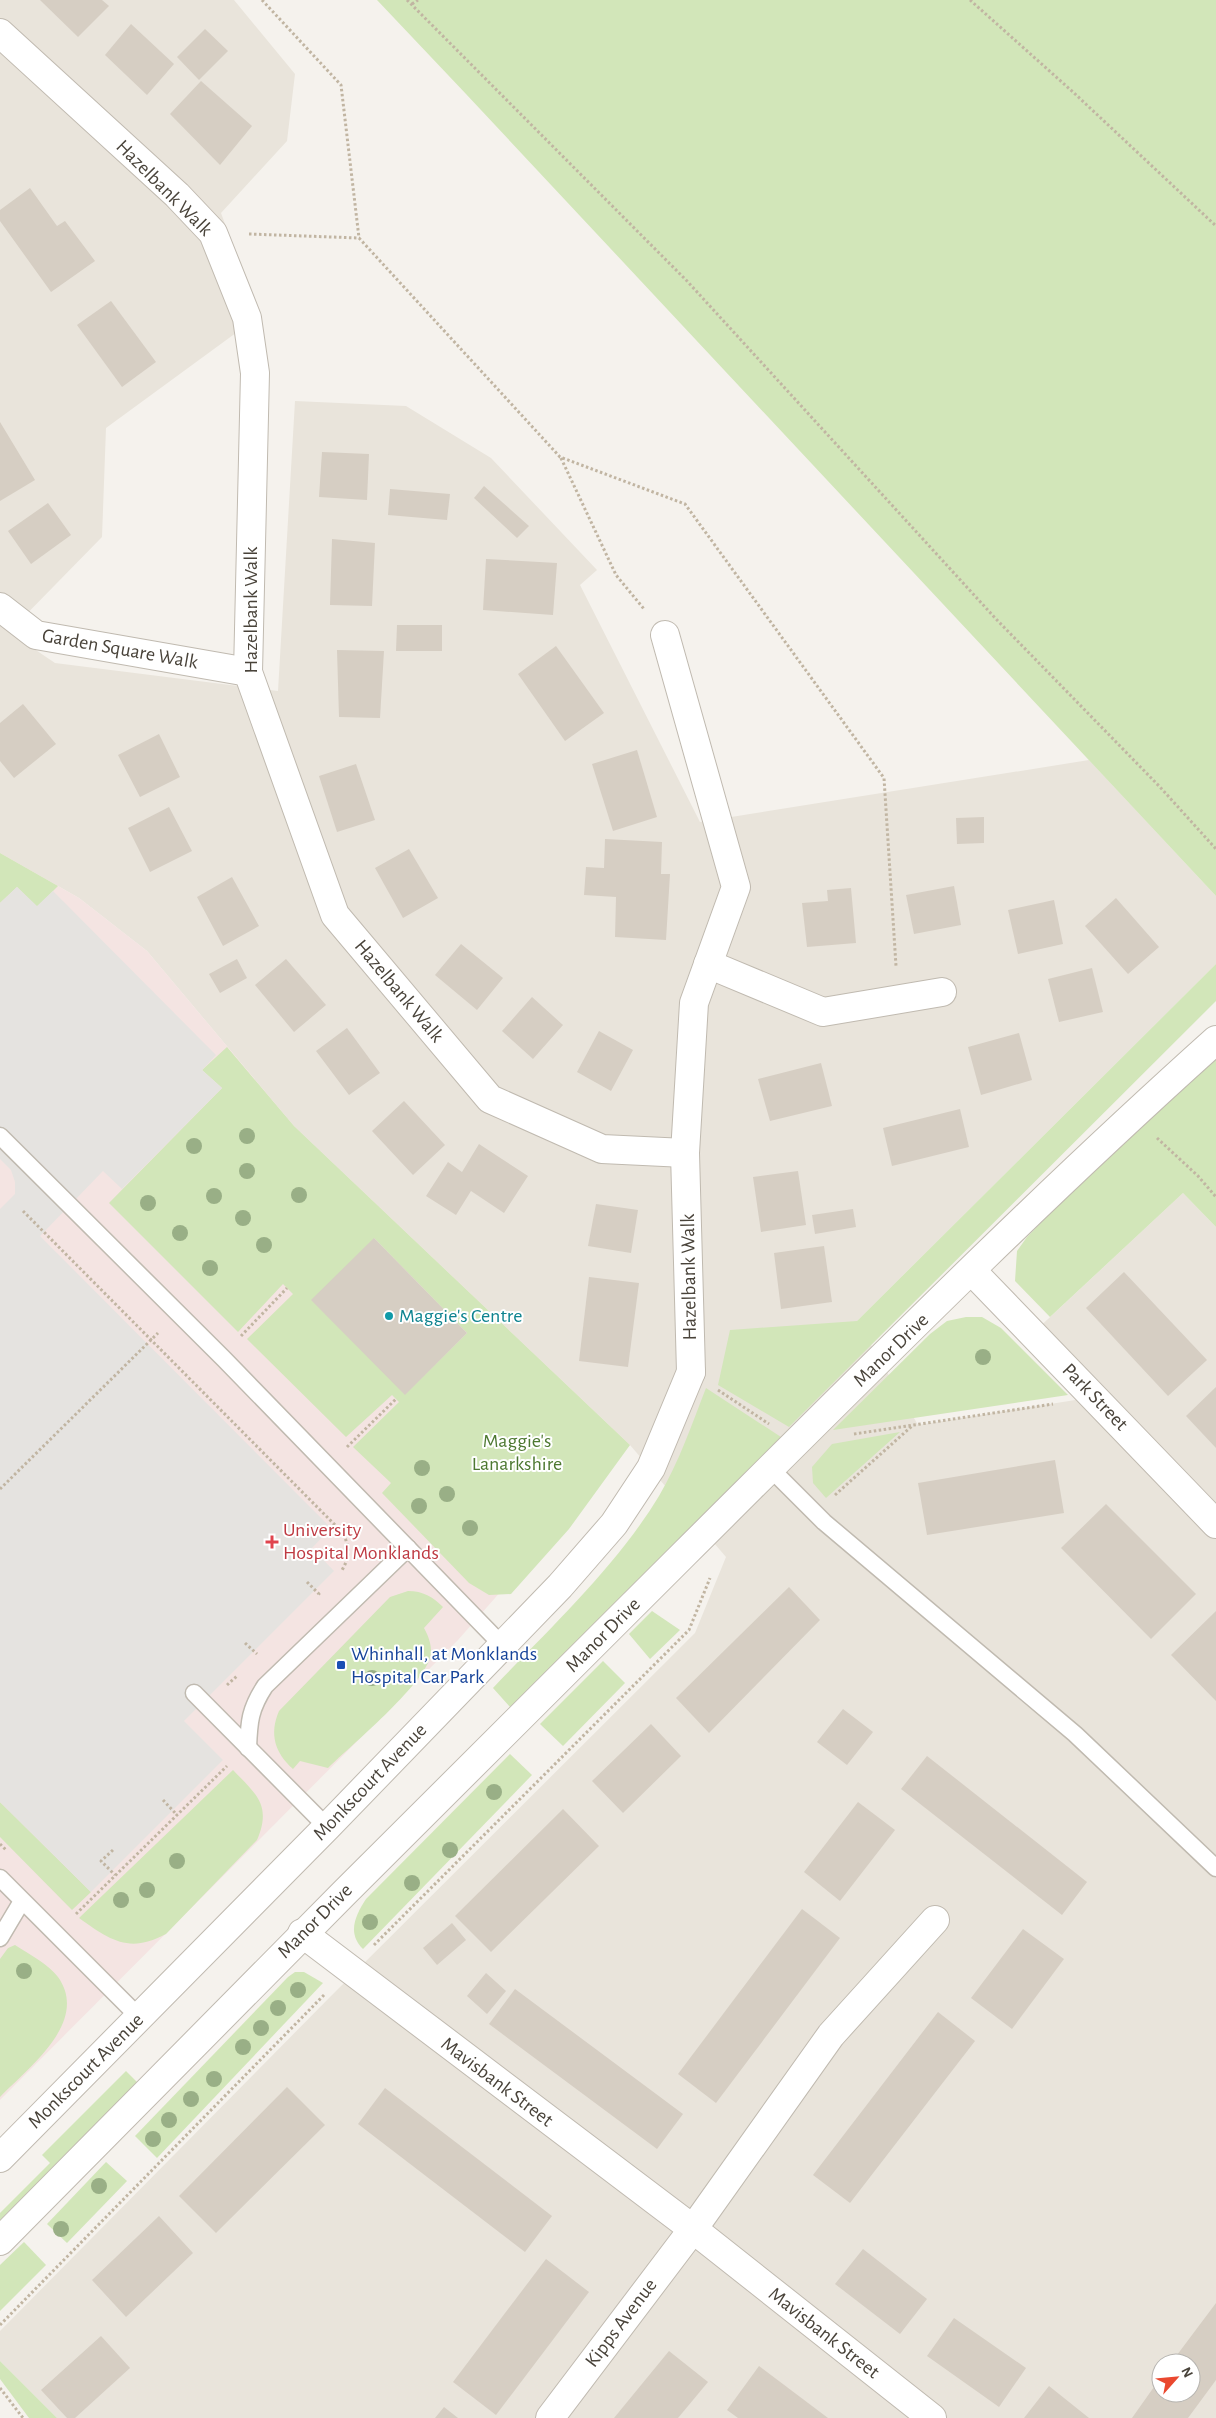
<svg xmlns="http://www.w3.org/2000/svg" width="1216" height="2418" font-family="'Alegreya Sans',sans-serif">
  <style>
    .residential { fill: #e9e4db; fill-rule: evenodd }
    .medical { fill: #f4e4e2 }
    .green { fill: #d2e6b9; fill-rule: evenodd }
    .parking { fill: #e5e3e0 }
    .building { fill: #d6cec3 }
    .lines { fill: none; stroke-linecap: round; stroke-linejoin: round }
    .service-casing { stroke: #c0bab0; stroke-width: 19 }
    .minor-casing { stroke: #c0bab0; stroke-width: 30 }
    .tertiary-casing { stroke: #c0bab0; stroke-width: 30 }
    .path { stroke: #c1b5a2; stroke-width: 3; stroke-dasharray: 2.5 2.5; stroke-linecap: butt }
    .service { stroke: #fff; stroke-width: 16 }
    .minor { stroke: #fff; stroke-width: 28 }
    .tertiary { stroke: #fff; stroke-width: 28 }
    .tree { fill: #99af86 }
    .culture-dot { fill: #0f9aa8; stroke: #fff; stroke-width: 2 }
    .health-dot { fill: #e0444e; stroke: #fff; stroke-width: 2 }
    .transit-dot { fill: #1a4fb4; stroke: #fff; stroke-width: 2 }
    .labels { text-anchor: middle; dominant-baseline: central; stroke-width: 4; stroke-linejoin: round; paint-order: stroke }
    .street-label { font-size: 20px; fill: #49433a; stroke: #fff }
    .culture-label { font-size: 20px; fill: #0d838f; stroke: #fff; text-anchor: start }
    .park-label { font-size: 20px; fill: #4d7831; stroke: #fff }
    .health-label { font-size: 20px; fill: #be3a42; stroke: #fff; text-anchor: start }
    .transit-label { font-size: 20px; fill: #164399; stroke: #fff; text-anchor: start }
  </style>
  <rect width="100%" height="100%" fill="#f5f2ed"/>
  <path class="residential" d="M0,0H234L295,74L287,141L221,213L259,316L106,428L102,537L9,632L55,663L278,691L295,401L406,406L491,458L597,570L580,585L700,822L1089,760L1216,896V964L857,1321L918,1425L1094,1397L1033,1333L1183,1193L1216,1227V2418H57L0,2361V2331L331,1996L695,1633L726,1557L630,1445L294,1126L147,951L79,898L0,853ZM1161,2363H1191V2393H1161Z"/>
  <polygon class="medical" points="0,853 79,898 147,951 294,1126 630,1445 458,1640 0,2100"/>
  <g class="green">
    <polygon points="377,0 1216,0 1216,896 466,94"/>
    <polygon points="0,853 58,886 37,907 17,887 0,903"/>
    <polygon points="1216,964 1216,1001 789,1427 718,1385 730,1330 857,1321"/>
    <polygon points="1216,1042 1216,1227 1183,1193 1050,1317 1015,1281 1017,1251 1027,1237"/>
    <path d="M227,1047L294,1126L630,1445L569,1529L511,1594L489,1595L469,1583L382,1493L391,1483L353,1447L399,1402L392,1395L346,1437L247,1339L293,1294L283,1284L238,1332L109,1203L222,1088L202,1070ZM374,1238L467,1333L405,1394Z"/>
    <polygon points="966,1317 982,1317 1001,1328 1068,1395 833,1430 930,1334 947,1321"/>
    <path d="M706,1388L781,1437L510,1707L493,1688C550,1628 616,1567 659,1496C679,1462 692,1424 706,1388Z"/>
    <polygon points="900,1432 826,1498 813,1483 812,1467 832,1444"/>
    <path d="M408,1591C423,1591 433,1597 443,1607L424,1628C429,1637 433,1648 430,1658C421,1687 353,1744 328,1768L300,1761L293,1769C275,1753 269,1734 279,1711L390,1597Z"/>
    <polygon points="652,1611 680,1630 650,1659 629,1634"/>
    <polygon points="603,1661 625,1683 563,1746 540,1724"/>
    <path d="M510,1754L532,1775L363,1949C347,1933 355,1916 366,1899Z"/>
    <path d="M233,1770C256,1794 272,1805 257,1840L166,1934C129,1954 110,1940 79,1918Z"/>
    <polygon points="0,1802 91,1892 72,1910 0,1837"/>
    <path d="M15,1945C29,1954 48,1964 58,1977C90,2022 28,2068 0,2097V1959L8,1948Z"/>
    <polygon points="295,1972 304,1972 323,1983 157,2158 135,2136 288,1977"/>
    <polygon points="126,2071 138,2083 0,2220 0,2213 50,2163 42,2155"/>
    <polygon points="106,2162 127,2181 67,2243 47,2224"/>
    <polygon points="24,2242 46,2265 0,2311 0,2265"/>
    <polygon points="0,2361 57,2418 29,2418 0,2379"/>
  </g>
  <polygon class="parking" points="17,887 37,906 53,891 216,1055 202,1070 222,1088 122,1189 103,1171 40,1236 331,1528 312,1548 334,1571 184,1721 223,1760 91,1892 0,1802 0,1209 15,1194 15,1182 11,1170 0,1159 0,903"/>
  <g class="building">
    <polygon points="40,0 102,0 109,6 78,37"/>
    <polygon points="131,24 174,64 147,95 105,55"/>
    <polygon points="205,29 228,51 199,80 177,57"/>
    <polygon points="201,81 252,126 220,165 170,114"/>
    <polygon points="30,188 57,226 65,221 95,261 51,292 0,221 0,210"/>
    <polygon points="111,301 156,362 122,387 77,325"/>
    <polygon points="0,422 35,480 0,501"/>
    <polygon points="322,452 369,454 367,500 319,497"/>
    <polygon points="484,486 529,526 517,538 474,498"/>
    <polygon points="390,489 450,494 447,520 388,515"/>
    <polygon points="48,503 71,535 31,564 8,531"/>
    <polygon points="332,539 375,543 372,606 330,605"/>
    <polygon points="486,559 557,563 553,615 483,610"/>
    <polygon points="397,625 442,625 442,651 396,651"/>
    <polygon points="556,646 604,713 565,741 518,674"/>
    <polygon points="337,650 384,651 380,718 339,717"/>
    <polygon points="23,704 56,744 14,778 0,761 0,723"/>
    <polygon points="159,734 180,777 140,797 118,755"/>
    <polygon points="637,750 657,817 613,831 592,764"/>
    <polygon points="356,764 375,820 337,832 319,776"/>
    <polygon points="169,807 192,851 150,872 128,828"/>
    <polygon points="984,817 984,843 957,844 956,818"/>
    <polygon points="605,839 662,842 661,874 670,874 666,940 615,937 616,897 584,895 586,867 604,868"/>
    <polygon points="409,849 438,898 403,918 375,868"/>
    <polygon points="232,877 259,926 223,946 197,897"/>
    <polygon points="954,886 961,925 914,934 906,895"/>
    <polygon points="851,888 856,943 807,947 802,903 828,901 827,890"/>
    <polygon points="1116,898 1159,947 1128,974 1085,926"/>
    <polygon points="1054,900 1063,944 1018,954 1008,910"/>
    <polygon points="461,944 503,978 477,1010 435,975"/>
    <polygon points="237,959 247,978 220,993 209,974"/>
    <polygon points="286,959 326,1005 294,1032 255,985"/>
    <polygon points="1092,968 1103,1012 1059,1022 1048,979"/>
    <polygon points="532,997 563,1025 533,1059 502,1031"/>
    <polygon points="347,1028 380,1073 349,1095 316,1051"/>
    <polygon points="599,1031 633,1050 611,1091 577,1072"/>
    <polygon points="1019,1033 1032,1080 981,1095 968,1047"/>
    <polygon points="821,1063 832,1106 770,1121 758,1079"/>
    <polygon points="404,1101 445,1145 413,1175 372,1131"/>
    <polygon points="960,1109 969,1147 892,1166 883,1128"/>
    <polygon points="479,1144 528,1176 504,1213 471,1191 456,1215 426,1196 448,1162 462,1172"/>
    <polygon points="798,1171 806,1225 761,1232 753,1177"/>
    <polygon points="596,1204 638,1210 631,1253 588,1246"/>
    <polygon points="853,1209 856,1227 815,1234 812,1215"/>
    <polygon points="374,1238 467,1333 405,1395 311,1300"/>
    <polygon points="824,1246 832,1302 781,1309 774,1253"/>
    <polygon points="1124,1272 1207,1360 1168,1396 1086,1308"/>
    <polygon points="589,1277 639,1283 628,1367 579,1361"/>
    <polygon points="1216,1387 1216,1448 1186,1416"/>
    <polygon points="1055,1460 1064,1513 927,1535 918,1483"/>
    <polygon points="1106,1504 1196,1594 1151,1639 1061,1548"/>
    <polygon points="789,1587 820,1620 709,1733 676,1698"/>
    <polygon points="1216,1611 1216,1701 1171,1655"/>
    <polygon points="843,1709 873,1732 847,1765 817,1742"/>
    <polygon points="651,1724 681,1756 623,1813 592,1781"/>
    <polygon points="927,1756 1087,1882 1062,1915 901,1789"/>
    <polygon points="858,1802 895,1830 840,1901 804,1872"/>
    <polygon points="563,1809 599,1846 491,1952 455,1916"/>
    <polygon points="802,1909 840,1938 716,2103 678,2074"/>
    <polygon points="452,1923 466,1940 437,1965 423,1948"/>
    <polygon points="1023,1929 1064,1959 1012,2029 971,1998"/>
    <polygon points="486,1973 506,1991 487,2014 467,1996"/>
    <polygon points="515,1989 683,2114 657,2149 489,2024"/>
    <polygon points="938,2012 975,2041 850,2203 813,2175"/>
    <polygon points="287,2087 325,2125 216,2233 179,2196"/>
    <polygon points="385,2088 552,2216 525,2252 358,2124"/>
    <polygon points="159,2216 193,2253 126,2317 92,2280"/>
    <polygon points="863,2249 927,2299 900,2334 835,2284"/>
    <polygon points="546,2259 589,2292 496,2415 453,2382"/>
    <polygon points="1216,2303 1216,2380 1188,2418 1132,2418 1161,2377 1161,2393 1191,2393 1191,2363 1171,2363"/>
    <polygon points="954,2318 1026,2368 999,2407 927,2356"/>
    <polygon points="101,2336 130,2368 75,2418 67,2418 41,2390"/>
    <polygon points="669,2351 708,2382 678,2418 614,2418"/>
    <polygon points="759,2366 828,2418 738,2418 727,2410"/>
    <polygon points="1049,2386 1089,2418 1024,2418"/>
    <polygon points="444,2407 458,2418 435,2418"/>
  </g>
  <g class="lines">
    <defs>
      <g id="service">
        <polyline points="0,1136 224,1359 502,1645"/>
        <polyline points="770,1468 824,1522 1075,1734 1216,1868"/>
        <polyline points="194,1693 327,1827"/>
        <path d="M248,1748C249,1721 250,1709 265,1686L408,1548"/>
        <polyline points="0,1878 139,2017"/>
        <polyline points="0,1938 22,1901"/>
      </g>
      <g id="minor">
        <polyline points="0,33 177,195 213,233 247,318 255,373 248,672 335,915 490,1099 602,1149 685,1153"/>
        <polyline points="0,607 36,635 248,672"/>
        <polyline points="665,635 736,887 694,1003 685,1153 691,1372"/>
        <polyline points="708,964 823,1012 942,992"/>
        <polyline points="972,1271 1216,1524"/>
        <polyline points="302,1933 693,2229 932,2418"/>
        <path d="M0,2241C227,2010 455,1781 685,1553C859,1380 1033,1204 1216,1040"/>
        <polyline points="550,2418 693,2229 831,2035 935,1920"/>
      </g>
      <polyline id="tertiary" points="0,2158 327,1827 560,1586 614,1524 651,1468 691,1372"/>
    </defs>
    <use href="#service" class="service-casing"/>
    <use href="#minor" class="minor-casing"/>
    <use href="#tertiary" class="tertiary-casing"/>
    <g class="path">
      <polyline points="262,0 341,85 359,238"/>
      <polyline points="407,0 687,281 996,619 1160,787 1216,849"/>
      <polyline points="970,0 1073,92 1216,226"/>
      <polyline points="412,4 418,0"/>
      <polyline points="249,234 359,238 560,457 685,504 884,778 896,966"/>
      <polyline points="561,458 616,575 644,609"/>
      <polyline points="1157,1138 1198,1176 1216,1197"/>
      <path d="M23,1211L342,1532C350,1546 350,1557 342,1570"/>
      <polyline points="241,1336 287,1288"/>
      <polyline points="718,1390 769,1424"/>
      <polyline points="854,1434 1053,1404"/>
      <polyline points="347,1447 396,1399"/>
      <polyline points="0,1489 158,1333"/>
      <polyline points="835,1495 912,1426"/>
      <polyline points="307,1582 319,1594 317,1596"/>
      <polyline points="245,1643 257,1654"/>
      <polyline points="227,1685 237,1676"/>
      <polyline points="163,1800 177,1815"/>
      <polyline points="0,1844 6,1850"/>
      <polyline points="113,1850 101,1861 115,1875"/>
      <polyline points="76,1914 227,1766"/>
      <polyline points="374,1945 689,1630 710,1578"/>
      <polyline points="0,2325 325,1994"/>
      <polyline points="0,2388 23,2418"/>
    </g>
    <use href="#service" class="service"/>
    <use href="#minor" class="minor"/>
    <use href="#tertiary" class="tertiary"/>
  </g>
  <g class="tree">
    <circle cx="247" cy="1136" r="8"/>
    <circle cx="194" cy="1146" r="8"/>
    <circle cx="247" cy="1171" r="8"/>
    <circle cx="299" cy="1195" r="8"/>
    <circle cx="214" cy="1196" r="8"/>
    <circle cx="148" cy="1203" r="8"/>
    <circle cx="243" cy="1218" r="8"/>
    <circle cx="180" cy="1233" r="8"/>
    <circle cx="264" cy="1245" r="8"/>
    <circle cx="210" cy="1268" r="8"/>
    <circle cx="983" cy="1357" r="8"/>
    <circle cx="422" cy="1468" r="8"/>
    <circle cx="447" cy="1494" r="8"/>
    <circle cx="419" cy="1506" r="8"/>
    <circle cx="470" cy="1528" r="8"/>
    <circle cx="372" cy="1678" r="8"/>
    <circle cx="494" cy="1792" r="8"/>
    <circle cx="450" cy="1850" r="8"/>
    <circle cx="177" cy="1861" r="8"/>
    <circle cx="412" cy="1883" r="8"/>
    <circle cx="147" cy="1890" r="8"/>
    <circle cx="121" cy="1900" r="8"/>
    <circle cx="370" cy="1922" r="8"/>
    <circle cx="24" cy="1971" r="8"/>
    <circle cx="298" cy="1990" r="8"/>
    <circle cx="278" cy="2008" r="8"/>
    <circle cx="261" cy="2028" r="8"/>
    <circle cx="243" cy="2047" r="8"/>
    <circle cx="214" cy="2079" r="8"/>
    <circle cx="191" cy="2099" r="8"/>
    <circle cx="169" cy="2120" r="8"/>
    <circle cx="153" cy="2139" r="8"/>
    <circle cx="99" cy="2186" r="8"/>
    <circle cx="61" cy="2229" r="8"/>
  </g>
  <circle class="culture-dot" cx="389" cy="1316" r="5"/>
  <path class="health-dot" d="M269.5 1534.5h5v5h5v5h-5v5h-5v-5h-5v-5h5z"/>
  <rect class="transit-dot" x="336" y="1660" width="10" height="10" rx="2.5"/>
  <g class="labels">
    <g class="street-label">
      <text transform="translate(164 188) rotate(45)">Hazelbank Walk</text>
      <text transform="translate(251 610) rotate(-90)">Hazelbank Walk</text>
      <text transform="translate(120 649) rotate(10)">Garden Square Walk</text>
      <text transform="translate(399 991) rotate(50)">Hazelbank Walk</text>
      <text transform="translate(689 1277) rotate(-91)">Hazelbank Walk</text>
      <text transform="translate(891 1350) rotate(-44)">Manor Drive</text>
      <text transform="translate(1095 1397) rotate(46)">Park Street</text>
      <text transform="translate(603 1635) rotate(-45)">Manor Drive</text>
      <text transform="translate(370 1782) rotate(-46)">Monkscourt Avenue</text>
      <text transform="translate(315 1921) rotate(-45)">Manor Drive</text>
      <text transform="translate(86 2071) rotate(-45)">Monkscourt Avenue</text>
      <text transform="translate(497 2082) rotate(37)">Mavisbank Street</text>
      <text transform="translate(621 2323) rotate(-53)">Kipps Avenue</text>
      <text transform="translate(824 2333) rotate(38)">Mavisbank Street</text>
    </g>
    <g class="culture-label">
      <text x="399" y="1316">Maggie's Centre</text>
    </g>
    <g class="park-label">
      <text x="517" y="1441">Maggie's<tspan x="517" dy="23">Lanarkshire</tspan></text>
    </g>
    <g class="health-label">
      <text x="283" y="1530">University<tspan x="283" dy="23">Hospital Monklands</tspan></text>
    </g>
    <g class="transit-label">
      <text x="351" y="1654">Whinhall, at Monklands<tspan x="351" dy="23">Hospital Car Park</tspan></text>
    </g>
  </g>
  <g transform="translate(1176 2378) rotate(63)"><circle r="24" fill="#ffffff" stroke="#b6b4b0"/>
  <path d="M0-4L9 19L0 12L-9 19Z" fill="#ea482f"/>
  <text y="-8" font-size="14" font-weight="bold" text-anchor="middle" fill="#49433a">N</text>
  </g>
</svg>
